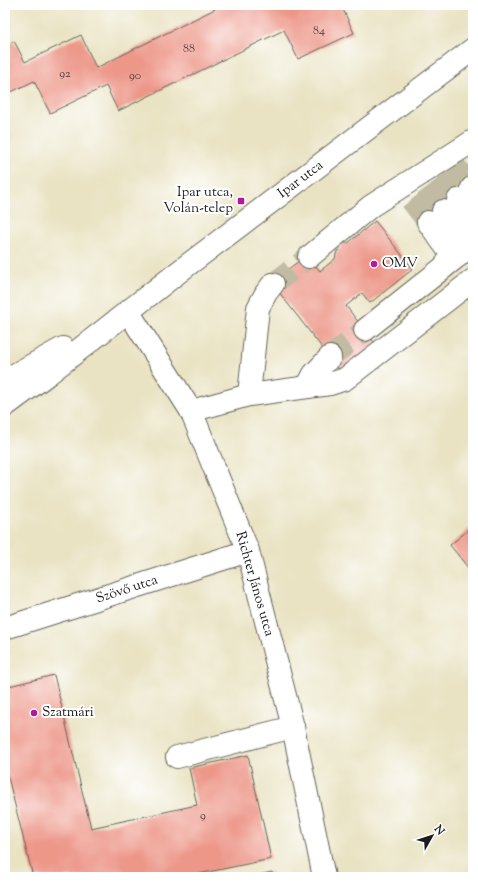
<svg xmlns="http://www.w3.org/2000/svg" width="478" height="882" font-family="'Sorts Mill Goudy',serif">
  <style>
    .building { fill: #ed9789 }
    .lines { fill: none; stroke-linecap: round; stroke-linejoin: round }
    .minor-tunnel { stroke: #c0bba2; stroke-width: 22; stroke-dasharray: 22 11; stroke-linecap: butt }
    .minor-casing { stroke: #646256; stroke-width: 24 }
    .minor { stroke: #fff; stroke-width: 22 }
    .poi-dot { fill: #b5179e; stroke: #fff; stroke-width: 1.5 }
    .labels { text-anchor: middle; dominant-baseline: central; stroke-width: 4; stroke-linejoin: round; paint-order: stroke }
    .number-label { font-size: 12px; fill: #503b37 }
    .street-label { font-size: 14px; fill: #1c1c1c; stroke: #fff }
    .poi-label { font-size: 14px; fill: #1c1c1c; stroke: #fff; text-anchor: start }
  </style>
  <rect width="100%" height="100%" fill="#fff"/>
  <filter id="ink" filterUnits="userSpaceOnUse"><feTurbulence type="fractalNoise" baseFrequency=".025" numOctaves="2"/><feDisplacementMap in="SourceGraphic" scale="8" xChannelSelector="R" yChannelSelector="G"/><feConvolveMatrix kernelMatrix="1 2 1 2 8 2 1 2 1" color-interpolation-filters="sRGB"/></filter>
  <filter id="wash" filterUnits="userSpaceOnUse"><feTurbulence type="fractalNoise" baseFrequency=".012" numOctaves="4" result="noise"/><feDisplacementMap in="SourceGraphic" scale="16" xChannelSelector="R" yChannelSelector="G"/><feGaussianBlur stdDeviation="0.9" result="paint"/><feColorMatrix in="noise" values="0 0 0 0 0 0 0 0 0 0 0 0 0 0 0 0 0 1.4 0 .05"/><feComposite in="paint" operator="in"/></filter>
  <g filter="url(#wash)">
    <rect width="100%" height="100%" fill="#e9e3c3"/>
    <g id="blocks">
      <g class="building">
        <polygon points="223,5 272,5 273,6 275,5 341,5 354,33 298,59 284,30 118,111 106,86 50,113 34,81 5,95 5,45 14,41 25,62 81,35 96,68"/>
        <polygon points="375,221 413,269 370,303 362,293 346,306 379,349 344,376 271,282 307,255 320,271 335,259 337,251 340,249 341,243 348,243"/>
        <polygon points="473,526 473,574 450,545"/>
        <polygon points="54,675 91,828 197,805 189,768 248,755 271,859 184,877 33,877 5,765 5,687"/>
        <polygon points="272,872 273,877 253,877 253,876"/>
      </g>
    </g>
  </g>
  <g filter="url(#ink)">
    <use href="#blocks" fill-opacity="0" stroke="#646256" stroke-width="1"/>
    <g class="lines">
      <g class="minor-tunnel">
        <polyline points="455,166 472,188"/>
        <polyline points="440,177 458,200"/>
        <polyline points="426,188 443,211"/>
        <polyline points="411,200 428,222"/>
        <polyline points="273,284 309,257"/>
        <polyline points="330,357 365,330"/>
      </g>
      <defs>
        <g id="minor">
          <polyline points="472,188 473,189"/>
          <polyline points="458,200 473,220"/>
          <path d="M443,211L463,239C466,246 463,251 458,256"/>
          <path d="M428,222L449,251C451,257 448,262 444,267"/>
          <polyline points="309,257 371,206 473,141"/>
          <polyline points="128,311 191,411 248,551 293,727 324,877"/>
          <polyline points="365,330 473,244"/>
          <polyline points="5,380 63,348"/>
          <polyline points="307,387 314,374 330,357"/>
          <polyline points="249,395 258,308 266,293 273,284"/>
          <polyline points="5,406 48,374 185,267 473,49"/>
          <polyline points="191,411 249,395 330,384 345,379 473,280"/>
          <polyline points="5,628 248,551"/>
          <polyline points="177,757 293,727"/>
        </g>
      </defs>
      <use href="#minor" class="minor-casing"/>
      <use href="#minor" class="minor"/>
    </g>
  </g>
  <g class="poi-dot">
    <rect x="237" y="197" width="8" height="8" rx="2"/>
    <circle cx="374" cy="264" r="4"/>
    <circle cx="34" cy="713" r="4"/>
  </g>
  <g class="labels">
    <g class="number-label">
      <text x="319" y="31">84</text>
      <text x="189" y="49">88</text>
      <text x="65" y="74">92</text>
      <text x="135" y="76">90</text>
      <text x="203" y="816">9</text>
    </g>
    <g class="street-label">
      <text transform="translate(301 180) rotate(-37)">Ipar utca</text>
      <text transform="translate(254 584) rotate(74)">Richter János utca</text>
      <text transform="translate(127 590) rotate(-18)">Szövő utca</text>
    </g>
    <g class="poi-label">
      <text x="233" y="193" text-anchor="end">Ipar utca,<tspan x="233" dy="16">Volán-telep</tspan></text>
      <text x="382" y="264">OMV</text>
      <text x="42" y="713">Szatmári</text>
    </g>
  </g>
  <rect width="478" height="882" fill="none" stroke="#fff" stroke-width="20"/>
  <g transform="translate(432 836) rotate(51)" stroke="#ffffff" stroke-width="3" paint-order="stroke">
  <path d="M0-3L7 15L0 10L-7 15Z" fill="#1c1c1c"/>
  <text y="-6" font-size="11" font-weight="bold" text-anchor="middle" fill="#1c1c1c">N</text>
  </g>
</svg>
